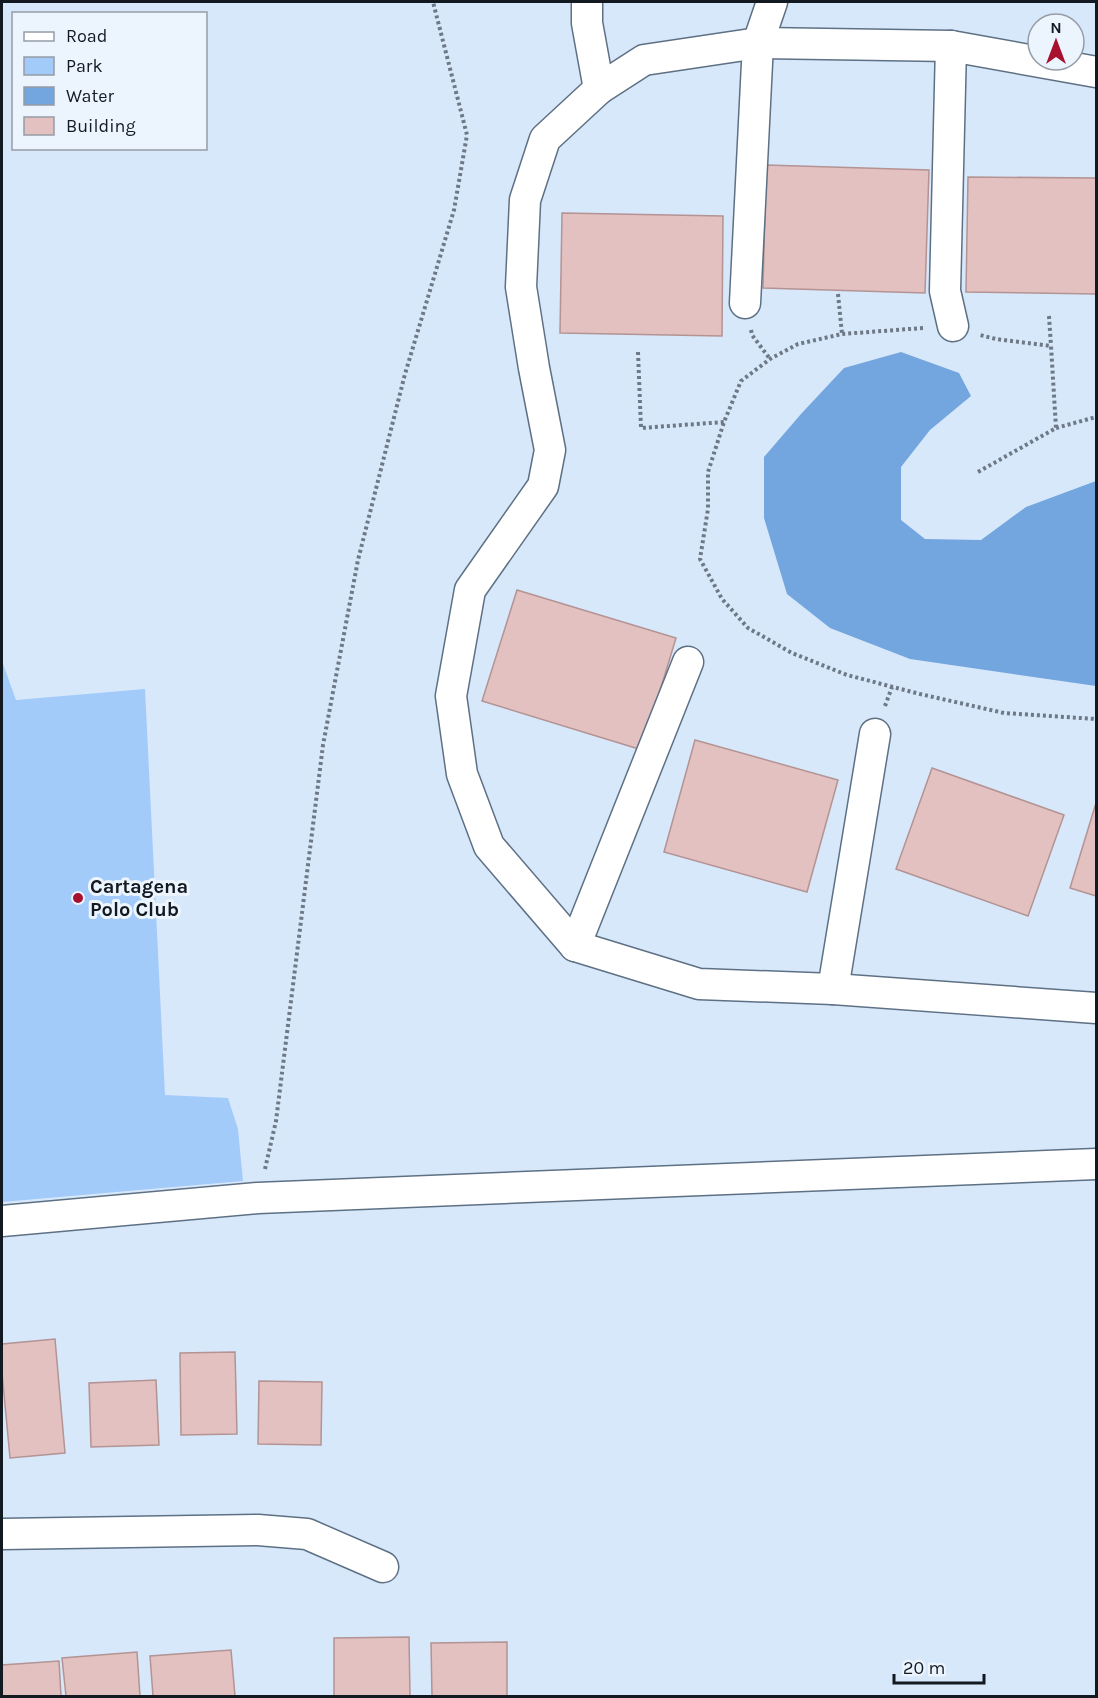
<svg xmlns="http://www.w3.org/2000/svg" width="1098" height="1698" font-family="Karla,sans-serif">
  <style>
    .green { fill: #a2cbfa }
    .water { fill: #73a5de }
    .building { fill: #e2c1c0; stroke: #b39393; stroke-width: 1.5 }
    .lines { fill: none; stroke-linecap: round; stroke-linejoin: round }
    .minor-casing { stroke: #5e7084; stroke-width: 33 }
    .path { stroke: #6e7986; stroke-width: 4; stroke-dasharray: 3 3; stroke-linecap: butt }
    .minor { stroke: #fff; stroke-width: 30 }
    .poi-dot { fill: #a8102f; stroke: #ecf4fe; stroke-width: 2 }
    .labels { text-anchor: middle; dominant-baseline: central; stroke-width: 6; stroke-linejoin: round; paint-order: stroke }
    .poi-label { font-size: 20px; font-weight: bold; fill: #121921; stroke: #ecf4fe; text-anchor: start }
  </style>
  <rect width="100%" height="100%" fill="#d8e8fb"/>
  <polygon class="green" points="2,661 16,700 145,689 165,1095 228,1098 238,1129 243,1181 2,1202"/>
  <polygon class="water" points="901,352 959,373 971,396 930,430 901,467 901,520 925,539 981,540 1026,507 1096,481 1096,686 910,659 830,628 787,594 764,518 764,457 801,414 844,368"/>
  <g class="building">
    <polygon points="766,165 929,170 925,293 763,288"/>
    <polygon points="968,177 1096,178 1096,294 966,292"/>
    <polygon points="562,213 723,216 722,336 560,333"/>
    <polygon points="517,590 676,638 642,750 482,701"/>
    <polygon points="695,740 838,780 807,892 664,852"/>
    <polygon points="932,768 1064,815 1028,916 896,869"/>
    <polygon points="1096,803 1096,896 1070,888"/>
    <polygon points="55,1339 65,1453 10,1458 2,1373 2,1344"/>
    <polygon points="235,1352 237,1434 181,1435 180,1353"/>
    <polygon points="156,1380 159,1445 91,1447 89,1383"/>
    <polygon points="259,1381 322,1382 321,1445 258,1444"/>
    <polygon points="409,1637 410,1696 334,1696 334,1638"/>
    <polygon points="507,1642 507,1696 432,1696 431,1643"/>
    <polygon points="231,1650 235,1696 153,1696 150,1656"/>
    <polygon points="137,1652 140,1696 66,1696 62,1658"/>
    <polygon points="59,1661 61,1696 2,1696 2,1665"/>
  </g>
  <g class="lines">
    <defs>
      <g id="minor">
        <polyline points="587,2 587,23 599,89"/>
        <polyline points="951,46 945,291 953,326"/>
        <polyline points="1096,72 951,46 758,43 644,60 599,89 545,139 525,200 521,287 534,368 550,450 543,486 470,590 451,696 462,774 489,846 575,946 699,984 833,989 1096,1008"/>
        <polyline points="745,303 758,43 772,2"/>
        <polyline points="575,946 688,662"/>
        <polyline points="833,989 875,734"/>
        <polyline points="2,1221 258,1198 1096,1164"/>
        <polyline points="2,1534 258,1530 307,1534 383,1567"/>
      </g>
    </defs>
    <use href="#minor" class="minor-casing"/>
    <g class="path">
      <polyline points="838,294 842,334"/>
      <polyline points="1049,316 1051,346"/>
      <polyline points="923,328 842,334 798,344 770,359 741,381 724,422 708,472 708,509 700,559 722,599 748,628 792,653 847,675 920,694 1004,713 1096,719"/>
      <polyline points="751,330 752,335 770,359"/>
      <polyline points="638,352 641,428 724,422"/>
      <polyline points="1056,428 1096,417"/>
      <polyline points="978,472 1056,428 1051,346 996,339 980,335"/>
      <polyline points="885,706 892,687"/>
      <polyline points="265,1169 276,1121 323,745 358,560 405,374 454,210 467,135 433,2"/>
    </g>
    <use href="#minor" class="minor"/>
  </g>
  <circle class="poi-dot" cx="78" cy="898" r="6"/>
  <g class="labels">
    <g class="poi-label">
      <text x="90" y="886">Cartagena<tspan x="90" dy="23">Polo Club</tspan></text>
    </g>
  </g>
  <rect width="1098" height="1698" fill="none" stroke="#121921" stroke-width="6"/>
  <rect x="12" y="12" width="195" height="138" fill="#ecf4fe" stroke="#959ca6" stroke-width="1.5"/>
  <rect x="24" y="32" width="30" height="9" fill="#ffffff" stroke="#959ca6" stroke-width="1.5"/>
  <text x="66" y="42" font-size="18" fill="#121921">Road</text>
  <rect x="24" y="57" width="30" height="18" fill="#a2cbfa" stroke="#959ca6" stroke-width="1.5"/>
  <text x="66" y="72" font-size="18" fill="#121921">Park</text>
  <rect x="24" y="87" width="30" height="18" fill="#73a5de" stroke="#959ca6" stroke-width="1.5"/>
  <text x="66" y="102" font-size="18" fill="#121921">Water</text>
  <rect x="24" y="117" width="30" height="18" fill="#e2c1c0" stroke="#959ca6" stroke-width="1.5"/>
  <text x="66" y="132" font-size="18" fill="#121921">Building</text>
  <g transform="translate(1056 42)"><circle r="28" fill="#ecf4fe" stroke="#959ca6" stroke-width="1.5"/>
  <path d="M0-4.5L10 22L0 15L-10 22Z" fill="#a8102f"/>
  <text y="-9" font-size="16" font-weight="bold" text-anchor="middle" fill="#121921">N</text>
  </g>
  <path d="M894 1674v9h90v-9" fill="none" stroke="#121921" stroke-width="3"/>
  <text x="903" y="1674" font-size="18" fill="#121921" stroke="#ecf4fe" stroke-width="4.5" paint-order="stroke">20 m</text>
</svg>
